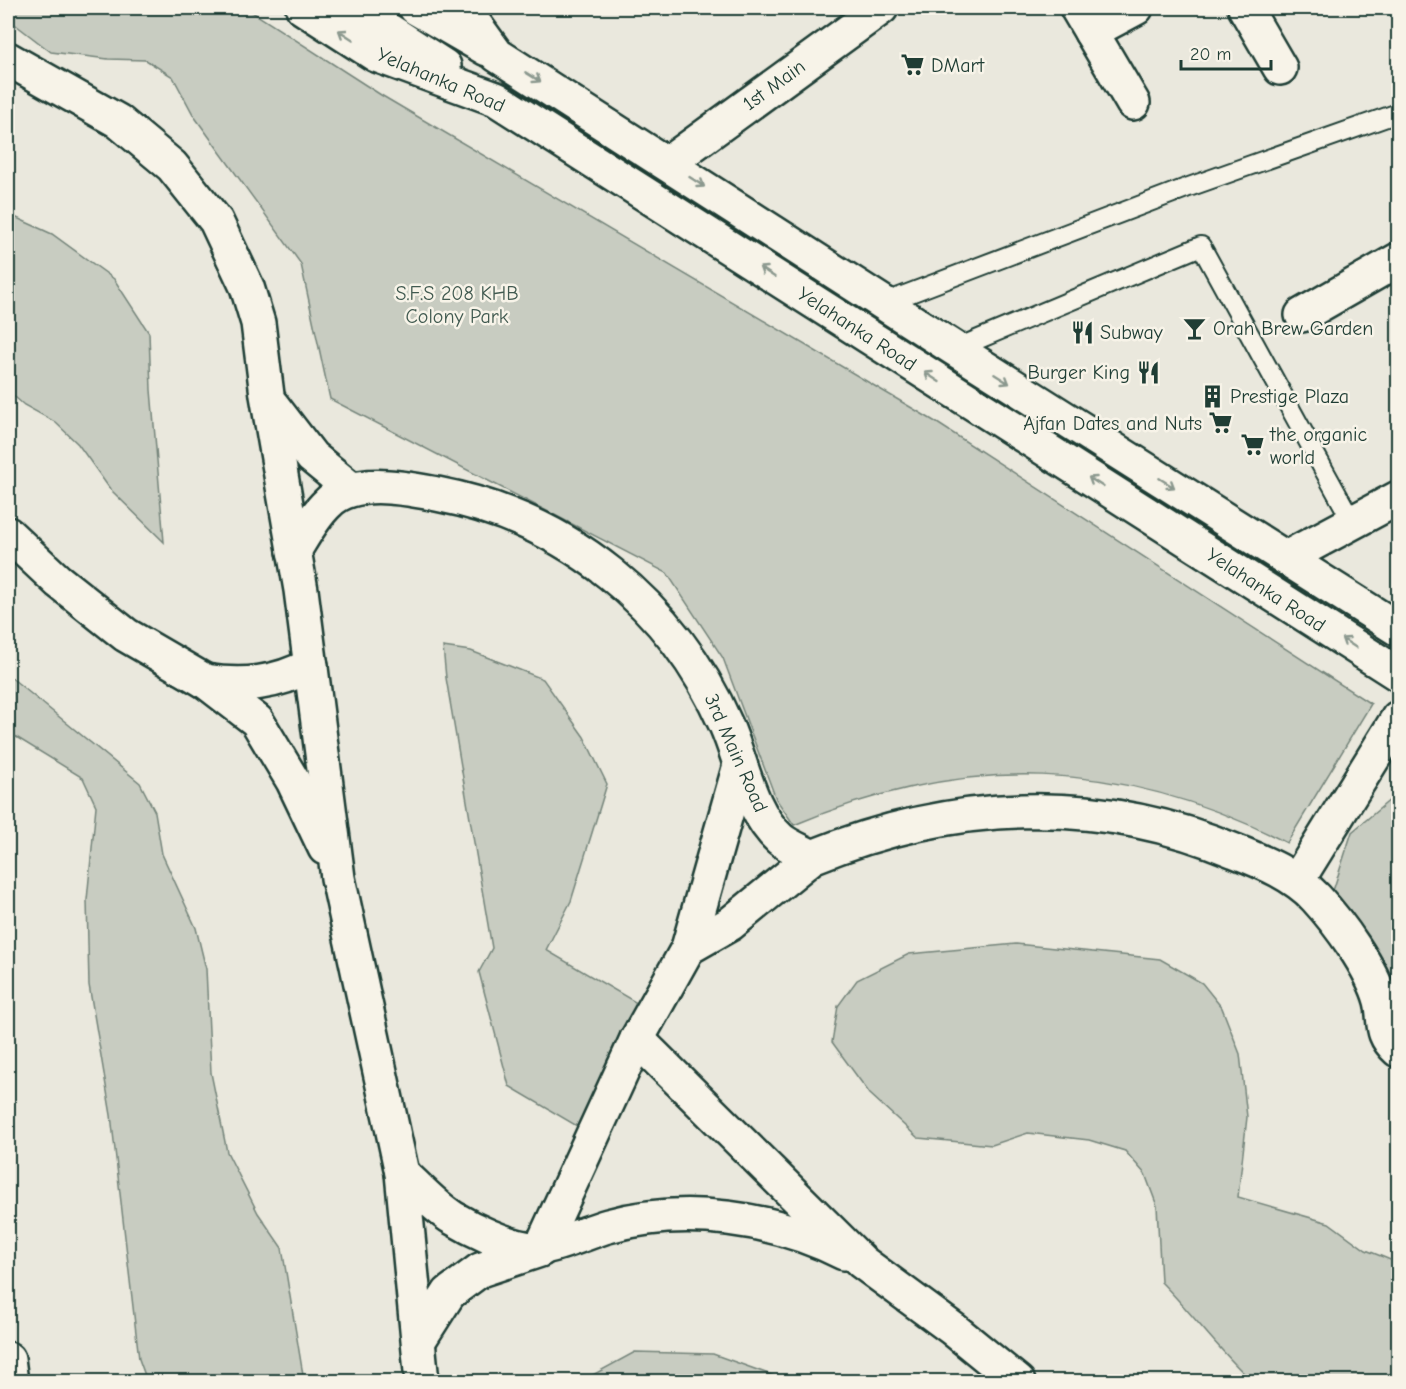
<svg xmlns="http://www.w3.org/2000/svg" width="1406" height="1389" font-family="'Comic Neue',sans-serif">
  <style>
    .green { fill: #c8ccc1; stroke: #74847a; stroke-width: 1.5 }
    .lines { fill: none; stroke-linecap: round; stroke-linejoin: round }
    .lane-casing { stroke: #1f3d34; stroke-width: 22 }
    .street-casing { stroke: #1f3d34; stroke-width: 38 }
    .secondary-casing { stroke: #1f3d34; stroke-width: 38 }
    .lane { stroke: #f7f3e8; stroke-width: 18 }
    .street { stroke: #f7f3e8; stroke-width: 33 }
    .secondary { stroke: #f7f3e8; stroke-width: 33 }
    .oneway { stroke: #8b988e }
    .labels { text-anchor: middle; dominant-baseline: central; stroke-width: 5; stroke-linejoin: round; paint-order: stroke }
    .poi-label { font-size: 20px; fill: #1f3d34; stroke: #f7f3e8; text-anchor: start }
    .street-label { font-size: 20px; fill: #1f3d34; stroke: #f7f3e8 }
    .park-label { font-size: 20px; fill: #415a50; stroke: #f7f3e8 }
  </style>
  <rect width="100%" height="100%" fill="#eae8dd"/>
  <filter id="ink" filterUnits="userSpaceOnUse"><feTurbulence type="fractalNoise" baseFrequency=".0167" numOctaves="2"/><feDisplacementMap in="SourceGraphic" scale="12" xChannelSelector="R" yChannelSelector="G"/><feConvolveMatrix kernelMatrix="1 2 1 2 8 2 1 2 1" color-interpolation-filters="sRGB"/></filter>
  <g filter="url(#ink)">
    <g class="green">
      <path d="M8,8H246L381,95L934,421L1371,704L1287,843C1122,758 965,753 794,825L776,799L723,658L667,573L330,399L301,264L194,116L173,77L146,60L108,59L51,52L8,19Z"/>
      <polygon points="8,214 52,234 114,279 149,333 151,390 164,542 110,489 78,444 55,422 24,405 8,391"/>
      <polygon points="443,647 471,651 543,679 584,737 607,784 571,901 546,950 642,1006 582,1129 509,1086 479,972 492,948 446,678"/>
      <polygon points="8,675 140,783 155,812 162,854 196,928 206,969 211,1073 227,1152 258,1213 282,1248 304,1381 147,1381 139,1359 111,1115 89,985 87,900 96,806 83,778 8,732"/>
      <polygon points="1398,793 1398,1014 1332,894 1352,832"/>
      <path d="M1016,944L1160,959L1202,983L1222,1008L1240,1054L1247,1117L1238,1197L1329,1223L1366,1250L1398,1263V1381H1252C1219,1351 1193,1314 1161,1282L1157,1206L1145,1174L1125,1151L1089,1140L1028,1133L992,1145L918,1138L870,1094L832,1042L838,1006L857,980L909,954Z"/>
      <polygon points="635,1352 713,1354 788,1381 587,1381 589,1377"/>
    </g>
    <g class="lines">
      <defs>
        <g id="lane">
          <polyline points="884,303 1186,188 1398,113"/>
          <polyline points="955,349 1201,246 1353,523"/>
        </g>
        <g id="street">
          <polyline points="1077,8 1133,103"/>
          <polyline points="1245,8 1280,68"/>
          <polyline points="1091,32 1136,8"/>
          <polyline points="8,59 118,121 172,166 216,221 247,287 258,323 267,395 301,590 338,878 402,1173 422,1382"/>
          <polyline points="668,163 881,8"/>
          <polyline points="1302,315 1398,260"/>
          <polyline points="272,405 312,457 350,488"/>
          <polyline points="8,534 58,581 126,635 205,681 257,721 293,781 325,848"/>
          <path d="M294,551C304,535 314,516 328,503C353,477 405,488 437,494C567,519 673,604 726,725C742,761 749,811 780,839C788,846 802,851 812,857C950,801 1095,792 1235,851C1263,862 1295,875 1316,898C1339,923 1372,968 1381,1001C1386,1022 1379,1033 1398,1050"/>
          <polyline points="1286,558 1398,498"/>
          <path d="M205,681C243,687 276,684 311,665"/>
          <polyline points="1297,881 1398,718"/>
          <polyline points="688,948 740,765"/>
          <polyline points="637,1039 862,1262 953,1329 1018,1382"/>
          <path d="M402,1173C418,1188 435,1207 453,1218C473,1230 503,1244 525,1248C545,1252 586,1232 608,1226C685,1205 773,1217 844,1253"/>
          <polyline points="419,1340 449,1293 480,1270 540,1250 637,1039 688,948 730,924 812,857"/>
          <polyline points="8,1359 11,1382"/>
        </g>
        <g id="secondary">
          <polyline points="303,8 376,55 496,99 1398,674"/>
          <polyline points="354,8 444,66"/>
          <polyline points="416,8 487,49"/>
          <polyline points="463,8 497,55 955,349 1398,629"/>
        </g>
      </defs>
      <use href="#lane" class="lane-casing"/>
      <use href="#street" class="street-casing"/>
      <use href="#secondary" class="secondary-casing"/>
      <use href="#lane" class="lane"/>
      <use href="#street" class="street"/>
      <use href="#secondary" class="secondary"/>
    </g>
    <defs><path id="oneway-shaft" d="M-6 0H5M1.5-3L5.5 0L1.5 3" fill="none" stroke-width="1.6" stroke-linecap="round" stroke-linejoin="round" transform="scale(1.5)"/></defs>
    <g class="oneway">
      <use href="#oneway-shaft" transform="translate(346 35) rotate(-147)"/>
      <use href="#oneway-shaft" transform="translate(533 77) rotate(32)"/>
      <use href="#oneway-shaft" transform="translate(697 182) rotate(33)"/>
      <use href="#oneway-shaft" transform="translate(767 272) rotate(-147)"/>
      <use href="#oneway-shaft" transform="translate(932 377) rotate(-147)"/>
      <use href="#oneway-shaft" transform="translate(1002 379) rotate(32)"/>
      <use href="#oneway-shaft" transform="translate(1096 482) rotate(-147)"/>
      <use href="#oneway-shaft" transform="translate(1167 483) rotate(32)"/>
      <use href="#oneway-shaft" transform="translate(1349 643) rotate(-147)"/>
    </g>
  </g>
  <defs>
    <symbol id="supermarket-bare" viewBox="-9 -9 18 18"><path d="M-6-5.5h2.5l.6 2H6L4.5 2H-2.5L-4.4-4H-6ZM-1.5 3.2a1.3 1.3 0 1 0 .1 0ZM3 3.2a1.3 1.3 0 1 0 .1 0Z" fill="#1f3d34" stroke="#f7f3e8" stroke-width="2.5" paint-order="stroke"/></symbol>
    <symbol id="bar-bare" viewBox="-9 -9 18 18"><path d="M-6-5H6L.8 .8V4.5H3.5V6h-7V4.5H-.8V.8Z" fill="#1f3d34" stroke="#f7f3e8" stroke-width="2.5" paint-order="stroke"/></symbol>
    <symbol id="restaurant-bare" viewBox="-9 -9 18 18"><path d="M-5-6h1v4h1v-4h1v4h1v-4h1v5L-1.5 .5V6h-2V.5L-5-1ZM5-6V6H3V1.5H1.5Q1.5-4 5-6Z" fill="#1f3d34" stroke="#f7f3e8" stroke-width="2.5" paint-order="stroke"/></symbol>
    <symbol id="building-bare" viewBox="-9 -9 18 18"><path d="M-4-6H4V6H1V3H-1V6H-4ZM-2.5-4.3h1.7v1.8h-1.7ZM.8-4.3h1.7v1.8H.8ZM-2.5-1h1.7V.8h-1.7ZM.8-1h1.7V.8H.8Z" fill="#1f3d34" stroke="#f7f3e8" stroke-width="2.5" paint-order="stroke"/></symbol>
  </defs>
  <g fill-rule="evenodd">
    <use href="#supermarket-bare" x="896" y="48" width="33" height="33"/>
    <use href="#bar-bare" x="1178" y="312" width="33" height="33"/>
    <use href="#restaurant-bare" x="1066" y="316" width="33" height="33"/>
    <use href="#restaurant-bare" x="1132" y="356" width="33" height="33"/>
    <use href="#building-bare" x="1196" y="380" width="33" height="33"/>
    <use href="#supermarket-bare" x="1204" y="406" width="33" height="33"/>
    <use href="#supermarket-bare" x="1236" y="428" width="33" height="33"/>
  </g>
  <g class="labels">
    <g class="poi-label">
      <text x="931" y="65">DMart</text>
      <text x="1213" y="328">Orah Brew Garden</text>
      <text x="1100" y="332">Subway</text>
      <text x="1130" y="372" text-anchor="end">Burger King</text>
      <text x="1230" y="396">Prestige Plaza</text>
      <text x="1202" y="423" text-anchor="end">Ajfan Dates and Nuts</text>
      <text x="1270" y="434">the organic<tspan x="1270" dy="23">world</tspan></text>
    </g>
    <g class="street-label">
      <text transform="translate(441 80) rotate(23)">Yelahanka Road</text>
      <text transform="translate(774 85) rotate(-36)">1st Main</text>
      <text transform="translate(857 329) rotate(33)">Yelahanka Road</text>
      <text transform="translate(1266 590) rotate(33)">Yelahanka Road</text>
      <text transform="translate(736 753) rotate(66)">3rd Main Road</text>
    </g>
    <g class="park-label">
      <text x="457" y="293">S.F.S 208 KHB<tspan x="457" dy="23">Colony Park</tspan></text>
    </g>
  </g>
  <rect width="1406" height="1389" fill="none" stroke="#f7f3e8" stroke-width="30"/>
  <rect x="15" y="15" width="1376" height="1359" fill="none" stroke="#1f3d34" stroke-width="2" filter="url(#ink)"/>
  <path d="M1181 60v9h90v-9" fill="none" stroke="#1f3d34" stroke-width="3"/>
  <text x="1190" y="60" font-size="18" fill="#1f3d34" stroke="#f7f3e8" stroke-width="4.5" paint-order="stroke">20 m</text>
</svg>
